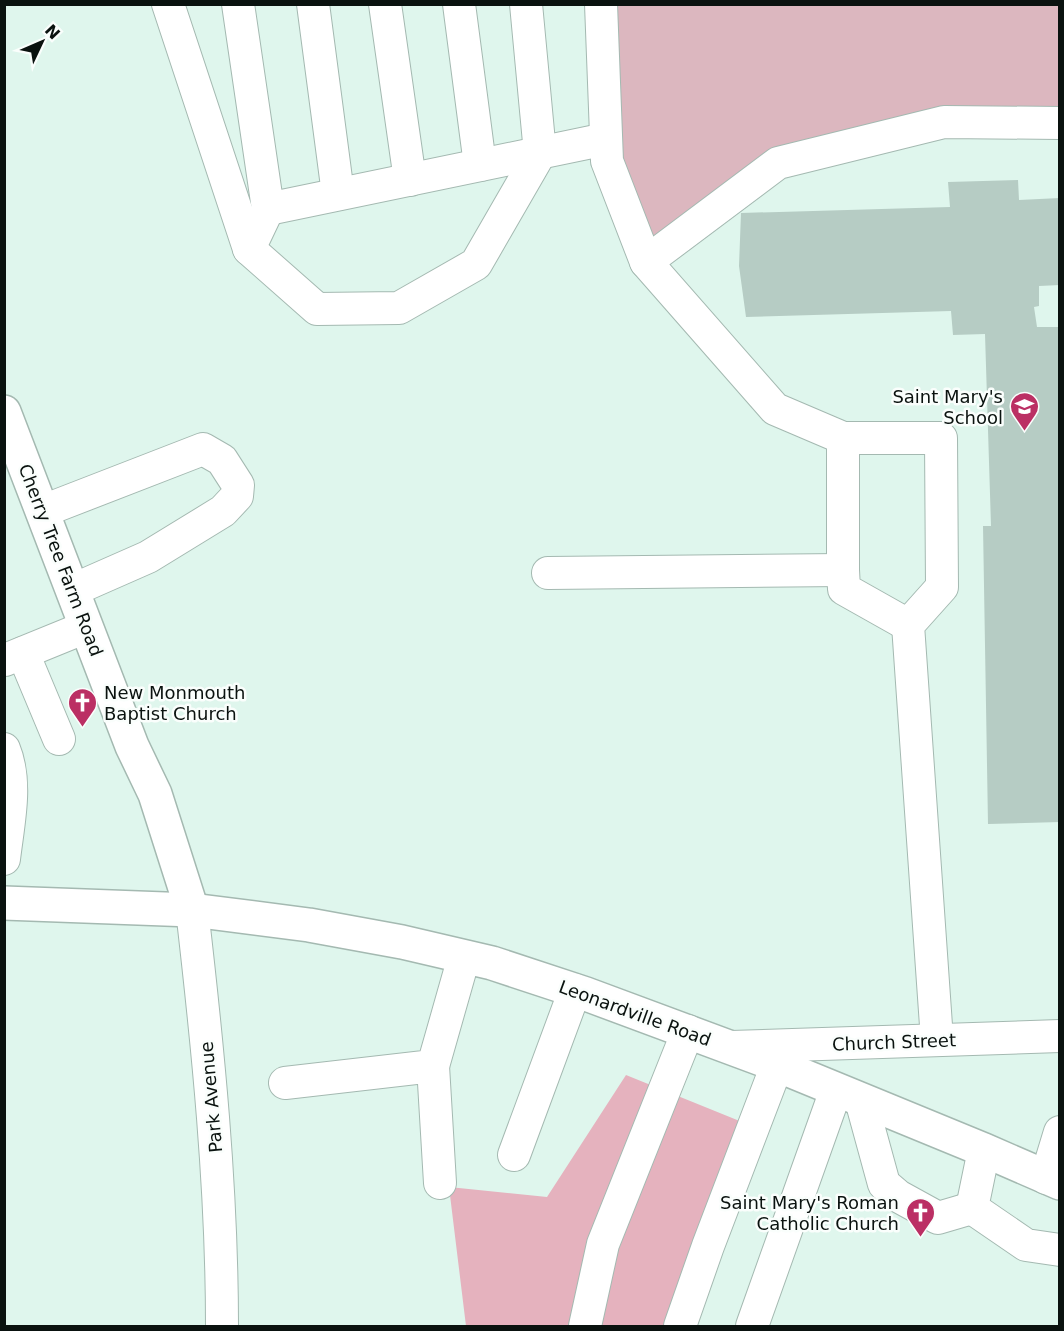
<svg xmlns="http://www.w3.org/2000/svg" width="1064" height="1331" font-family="'DejaVu Sans',sans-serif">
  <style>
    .green { fill: #dcb7bf }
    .forest { fill: #e5b2be }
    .building { fill: #b6ccc4 }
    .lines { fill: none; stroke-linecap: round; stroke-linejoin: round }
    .minor-casing { stroke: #a4b9b1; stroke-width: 34 }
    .major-casing { stroke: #a4b9b1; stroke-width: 36 }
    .minor { stroke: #fff; stroke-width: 32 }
    .major { stroke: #fff; stroke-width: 33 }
    .labels { text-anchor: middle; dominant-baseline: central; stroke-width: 5; stroke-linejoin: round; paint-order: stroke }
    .poi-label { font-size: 18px; fill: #0a120f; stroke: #fafefc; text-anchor: end }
    .street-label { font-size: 18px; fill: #0a120f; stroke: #fafefc }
  </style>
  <rect width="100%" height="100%" fill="#dff6ed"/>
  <polygon class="green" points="607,5 1059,5 1059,131 839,132 643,265 620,191"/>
  <polygon class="forest" points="626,1075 747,1124 668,1326 466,1326 449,1187 547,1197"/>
  <polygon class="building" points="1018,180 1019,200 1060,198 1060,285 1039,286 1039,306 1034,307 1037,327 1060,327 1060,822 988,824 983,526 991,526 985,334 953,335 951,311 746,317 739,266 741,213 950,207 948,182"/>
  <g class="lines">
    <defs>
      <g id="minor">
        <polyline points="168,4 249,249"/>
        <polyline points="238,4 268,209 606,139"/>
        <polyline points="313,4 338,194"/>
        <polyline points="385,4 410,180"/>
        <polyline points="459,4 480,165"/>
        <polyline points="601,4 607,161 646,262 775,409 843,438 941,438 942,587 908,625 937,1040"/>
        <polyline points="268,209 249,249 317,309 399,308 476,264 540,153 526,4"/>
        <polyline points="646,262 778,163 944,122 1060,123"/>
        <polyline points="843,438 843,570 844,589 908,625"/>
        <polyline points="43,511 203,449 222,460 238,485 237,496 223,511 148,557 73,590"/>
        <polyline points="548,573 843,570"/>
        <polyline points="23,653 59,739"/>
        <polyline points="5,660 86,627"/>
        <path d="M4,749C18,783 8,824 4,859"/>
        <path d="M192,910C208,1048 222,1187 222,1326"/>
        <polyline points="731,1047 1060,1036"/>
        <polyline points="433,1066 440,1183"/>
        <polyline points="285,1083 433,1066 464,957"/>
        <polyline points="861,1100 884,1184 898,1196 938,1218 972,1208"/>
        <polyline points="984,1150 972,1208 1026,1245 1060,1250"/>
        <polyline points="514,1155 575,990"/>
        <polyline points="1046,1178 1060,1132"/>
        <polyline points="585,1326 603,1244 688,1031"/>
        <polyline points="680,1326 708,1246 777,1065"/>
        <polyline points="752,1326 836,1090"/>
      </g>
      <g id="major">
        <polyline points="4,412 132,746 155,794 192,910"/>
        <polyline points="4,903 192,910 309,925 402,942 492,963 586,994 777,1065 984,1150 1060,1183"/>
      </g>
    </defs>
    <use href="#minor" class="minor-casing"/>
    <use href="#major" class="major-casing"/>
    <use href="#minor" class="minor"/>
    <use href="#major" class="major"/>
  </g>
  <defs>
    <symbol id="school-pin" viewBox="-11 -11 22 30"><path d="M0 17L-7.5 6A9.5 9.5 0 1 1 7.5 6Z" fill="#bb2f64" stroke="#fafefc"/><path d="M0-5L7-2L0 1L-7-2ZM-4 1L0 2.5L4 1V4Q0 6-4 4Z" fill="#fff"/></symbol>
    <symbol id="church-pin" viewBox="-11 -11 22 30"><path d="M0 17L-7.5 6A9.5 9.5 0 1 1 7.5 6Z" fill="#bb2f64" stroke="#fafefc"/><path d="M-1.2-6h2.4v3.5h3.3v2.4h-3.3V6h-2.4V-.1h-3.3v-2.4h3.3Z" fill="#fff"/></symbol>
  </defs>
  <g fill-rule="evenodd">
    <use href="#school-pin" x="1008" y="390" width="33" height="45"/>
    <use href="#church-pin" x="66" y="686" width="33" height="45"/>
    <use href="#church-pin" x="904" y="1196" width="33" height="45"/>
  </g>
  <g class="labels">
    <g class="poi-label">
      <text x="1003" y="396">Saint Mary's<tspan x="1003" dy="21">School</tspan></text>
      <text x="104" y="692" text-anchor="start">New Monmouth<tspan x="104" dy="21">Baptist Church</tspan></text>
      <text x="899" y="1202">Saint Mary's Roman<tspan x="899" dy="21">Catholic Church</tspan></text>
    </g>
    <g class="street-label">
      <text transform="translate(61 560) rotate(69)">Cherry Tree Farm Road</text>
      <text transform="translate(635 1013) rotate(20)">Leonardville Road</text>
      <text transform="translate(894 1042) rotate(-2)">Church Street</text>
      <text transform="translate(211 1097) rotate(-95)">Park Avenue</text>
    </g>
  </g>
  <rect width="1064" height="1331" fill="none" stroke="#0a120f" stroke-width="12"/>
  <g transform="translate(42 42) rotate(46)" stroke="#fafefc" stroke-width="4.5" paint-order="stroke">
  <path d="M0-4.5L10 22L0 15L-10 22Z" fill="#0a120f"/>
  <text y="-9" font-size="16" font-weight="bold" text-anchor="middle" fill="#0a120f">N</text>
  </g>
</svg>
